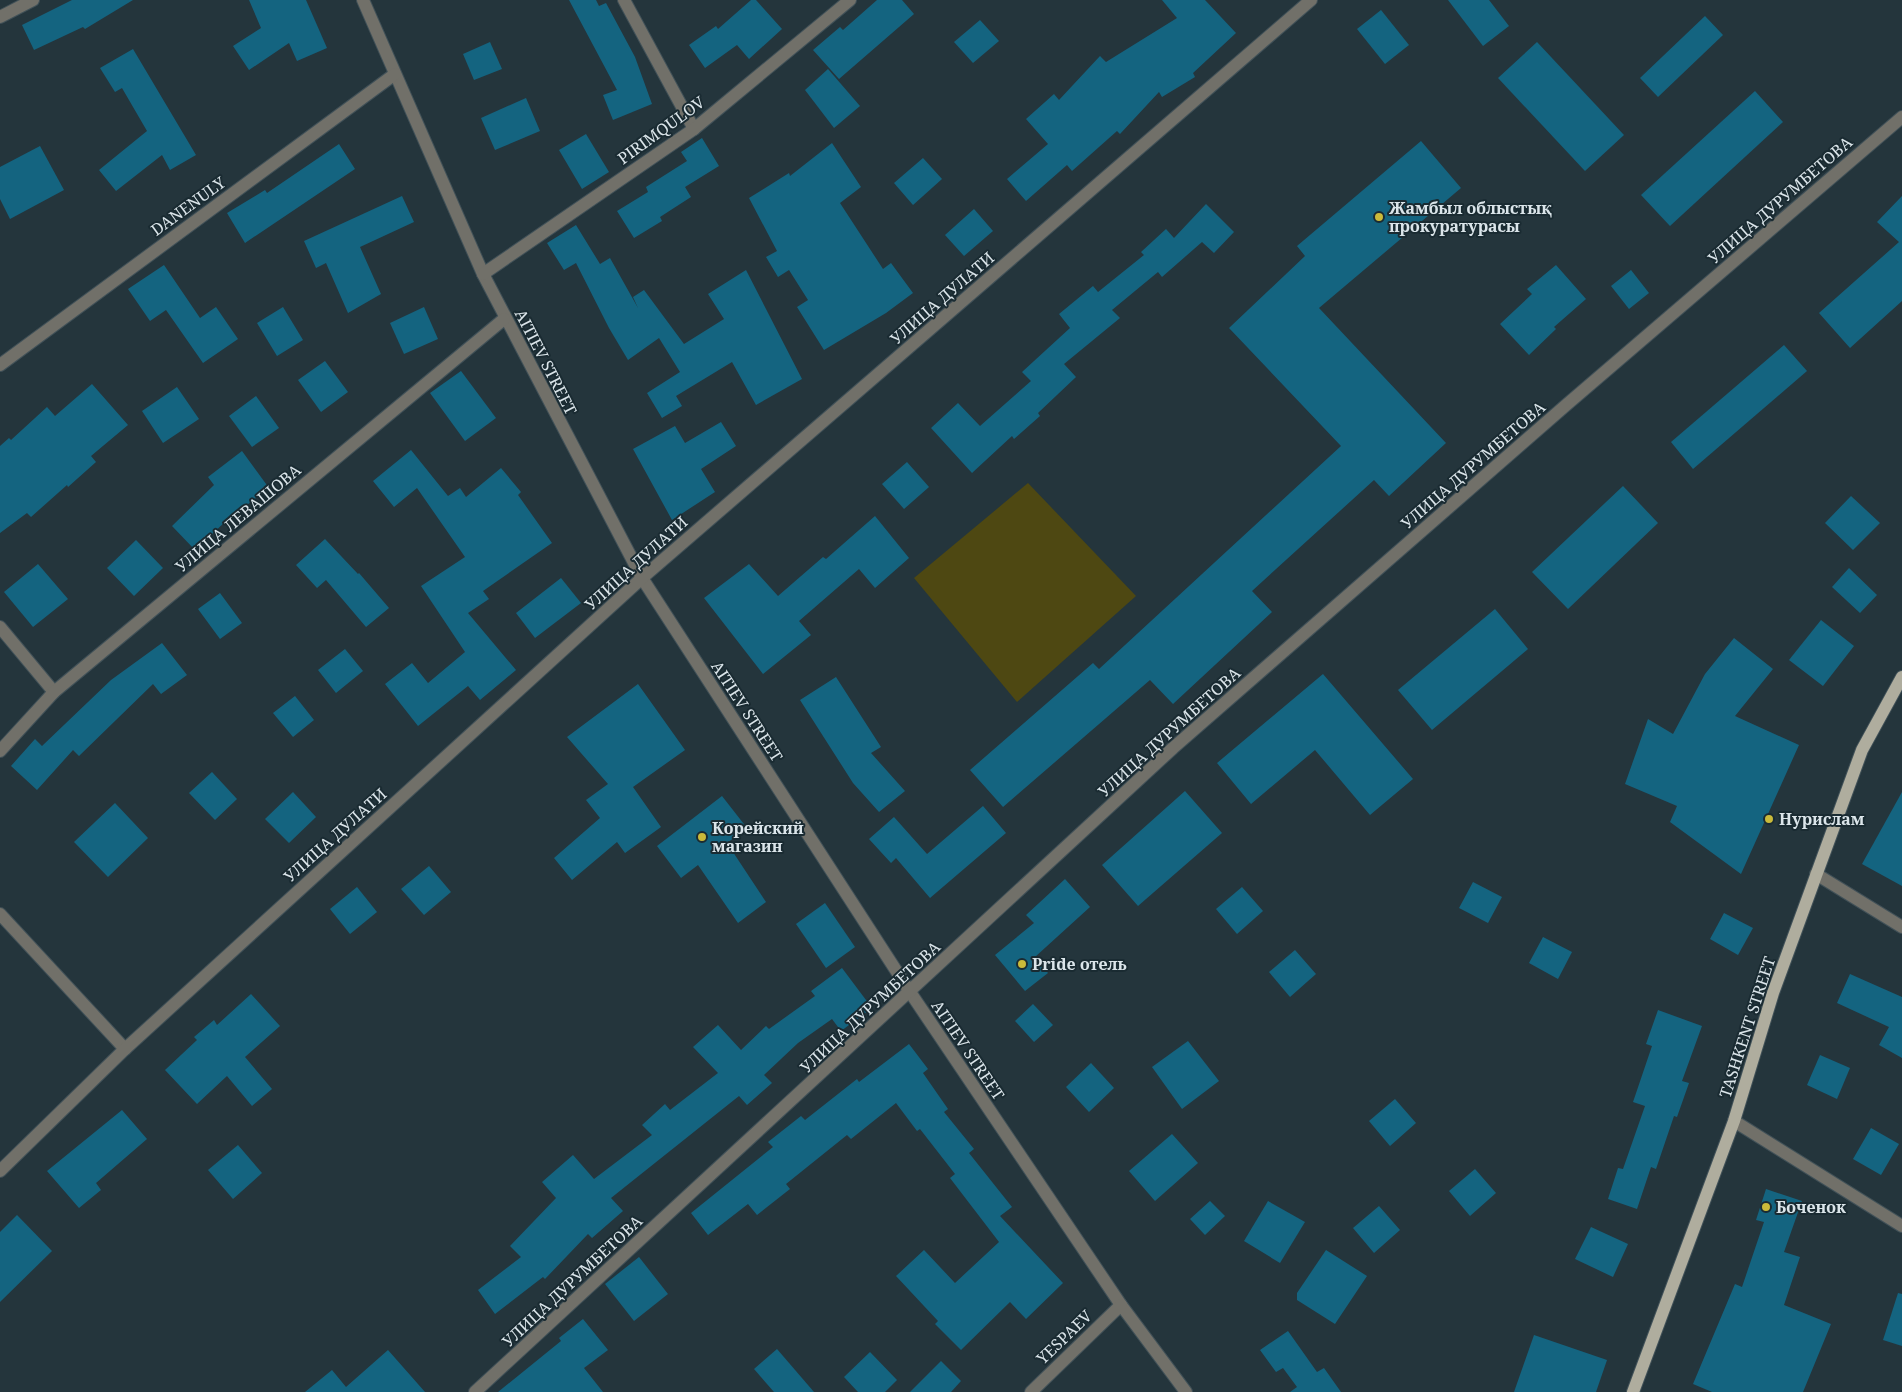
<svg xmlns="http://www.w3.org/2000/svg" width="1902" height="1392" font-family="'Noto Serif',serif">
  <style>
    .green { fill: #4e4812 }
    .building { fill: #146480 }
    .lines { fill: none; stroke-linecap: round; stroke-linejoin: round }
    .minor-casing { stroke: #415158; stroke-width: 14 }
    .major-casing { stroke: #415158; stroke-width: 14 }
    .minor { stroke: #717069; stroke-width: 12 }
    .major { stroke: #afad9e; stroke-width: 12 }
    .poi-dot { fill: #caba3a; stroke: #1a2b32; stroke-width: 2 }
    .labels { text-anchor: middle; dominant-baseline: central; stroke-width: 4; stroke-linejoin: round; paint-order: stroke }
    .street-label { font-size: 16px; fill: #dbe5ea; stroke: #1a2b32 }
    .poi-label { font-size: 16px; font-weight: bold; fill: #dbe5ea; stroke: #1a2b32; text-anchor: start }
  </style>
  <rect width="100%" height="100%" fill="#24353c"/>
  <polygon class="green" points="1028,483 1136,596 1017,702 914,578"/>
  <g class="building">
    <polygon points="72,0 133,0 85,29 83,27 34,50 22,25"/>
    <polygon points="249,0 306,0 327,48 297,61 289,43 249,70 233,46 261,28"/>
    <polygon points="569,0 596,0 599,6 606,3 635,57 652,104 613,120 603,95 617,90"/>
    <polygon points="751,0 756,0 782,29 749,59 737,45 705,68 689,45 716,26 718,29"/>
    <polygon points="877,0 902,0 914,14 839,79 813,50 840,27 843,30"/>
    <polygon points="1162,0 1205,0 1236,33 1193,73 1195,77 1162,97 1159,92 1120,134 1117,131 1072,171 1067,165 1026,201 1007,179 1048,144 1026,119 1054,94 1059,100 1100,56 1106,62 1177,18"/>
    <polygon points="1448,0 1489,0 1509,26 1483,46"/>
    <polygon points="1381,10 1409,45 1385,64 1357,29"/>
    <polygon points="1705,16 1723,35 1658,97 1640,78"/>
    <polygon points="980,20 999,41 973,63 954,42"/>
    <polygon points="490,42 502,69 474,80 463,54"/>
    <polygon points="1537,42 1624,135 1585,171 1498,78"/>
    <polygon points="133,49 196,155 170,170 162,155 116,191 99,170 147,131 122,88 115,92 100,68"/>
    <polygon points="828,69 860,106 834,128 805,90"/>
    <polygon points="1755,91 1783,122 1670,226 1641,195"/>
    <polygon points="526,98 540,131 495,150 481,118"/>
    <polygon points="586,134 609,172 582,189 559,150"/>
    <polygon points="702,138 719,166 685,187 691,197 660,217 662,221 634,238 617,211 648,192 646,187 687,161 681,152"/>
    <polygon points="1421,141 1461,188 1319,308 1446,443 1389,496 1374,480 1252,591 1272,612 1173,704 1150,680 1003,807 970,770 1093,663 1099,669 1341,446 1229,328 1305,256 1297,246"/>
    <polygon points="832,143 861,187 840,203 883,269 891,263 913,293 886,313 824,350 797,307 808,300 789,270 778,277 766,257 777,251 749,198 789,173 790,176"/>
    <polygon points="339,144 355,169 245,243 227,213 265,190 267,193"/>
    <polygon points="40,146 64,190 10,219 0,199 0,167"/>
    <polygon points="923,158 942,179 913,205 894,183"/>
    <polygon points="402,196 414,222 360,247 381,294 348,313 326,263 316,268 304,241"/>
    <polygon points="1902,196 1902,301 1850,348 1819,313 1899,242 1877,222"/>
    <polygon points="1206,204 1234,232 1214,253 1202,242 1162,277 1158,272 1112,310 1120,318 1064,364 1076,377 1038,413 1040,416 1014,439 1012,436 972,473 931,428 958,403 980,426 1031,381 1022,372 1070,328 1059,314 1093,286 1098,292 1144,255 1141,252 1166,229 1174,238"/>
    <polygon points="974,209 993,231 964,256 945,235"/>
    <polygon points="576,225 600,264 610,258 638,308 633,297 644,290 684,344 724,319 708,294 746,270 802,379 756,405 732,362 676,396 682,406 662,418 647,393 680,372 659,338 628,360 609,328 576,263 564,270 547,243"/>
    <polygon points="164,265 200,318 216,307 238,339 203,363 166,310 150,321 128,289"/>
    <polygon points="1556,265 1586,299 1554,327 1556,329 1529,355 1500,324 1532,294 1527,289"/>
    <polygon points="1631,270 1649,293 1629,309 1611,286"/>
    <polygon points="283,307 303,340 277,356 257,323"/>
    <polygon points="424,307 438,339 404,354 390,323"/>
    <polygon points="1784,345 1807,371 1693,469 1671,442"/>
    <polygon points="325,361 348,392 321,412 298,380"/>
    <polygon points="461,371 496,418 465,441 430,393"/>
    <polygon points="92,384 128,425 91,456 96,462 68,487 67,485 31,517 27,513 0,533 0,446 9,438 11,440 47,407 55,416"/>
    <polygon points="177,387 199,419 163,443 142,411"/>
    <polygon points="256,396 279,428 252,447 229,416"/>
    <polygon points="721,422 736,446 701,469 715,492 672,520 633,449 675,426 685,443"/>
    <polygon points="411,450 448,496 460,488 466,497 501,468 521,492 518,495 552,543 483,591 489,599 468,613 516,670 480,700 468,686 418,726 385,684 412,663 428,683 465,652 421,586 465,557 417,488 394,507 373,481"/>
    <polygon points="242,451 269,488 226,521 195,550 172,526 214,485 208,477"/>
    <polygon points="907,462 929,487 904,509 882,484"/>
    <polygon points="1623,486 1658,523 1568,609 1532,572"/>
    <polygon points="1851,496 1880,523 1853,550 1825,523"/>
    <polygon points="875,516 909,558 875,588 859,569 799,621 811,635 763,674 704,598 749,564 778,596 823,557 826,559"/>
    <polygon points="325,539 358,574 359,573 389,608 366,627 326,580 317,588 296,565"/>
    <polygon points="136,540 163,568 134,596 107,568"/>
    <polygon points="38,564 68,599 33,627 4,592"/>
    <polygon points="1849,568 1877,595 1860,613 1832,587"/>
    <polygon points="561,578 581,603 535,638 516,613"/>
    <polygon points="220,593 242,623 220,639 198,609"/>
    <polygon points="1495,609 1528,649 1432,730 1398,690"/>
    <polygon points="1821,620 1854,646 1823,686 1789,660"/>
    <polygon points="1734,638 1773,669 1735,716 1799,745 1741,874 1670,822 1677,806 1625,784 1648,719 1673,734 1705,674"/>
    <polygon points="162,643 187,675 161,694 153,684 79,756 73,750 37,790 11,766 35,739 42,746 111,680"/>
    <polygon points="345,649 363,671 336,693 318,670"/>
    <polygon points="1323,674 1413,779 1370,815 1315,750 1251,804 1217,763"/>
    <polygon points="836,677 881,747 871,753 905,791 879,812 853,783 800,700"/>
    <polygon points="638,684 685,750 633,787 661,827 625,853 617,842 572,880 554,858 600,818 586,800 608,784 567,737"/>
    <polygon points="295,696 314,720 293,737 273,713"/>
    <polygon points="212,772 237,799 215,820 189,793"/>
    <polygon points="1185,791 1222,833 1138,906 1102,865"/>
    <polygon points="293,792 316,817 289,843 265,819"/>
    <polygon points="1902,792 1902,886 1862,864"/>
    <polygon points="722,796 747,828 727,843 766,902 738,923 698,865 681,878 657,846"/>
    <polygon points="115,803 148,838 108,877 74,842"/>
    <polygon points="983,806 1006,833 930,898 896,858 891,863 869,839 894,817 927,854"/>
    <polygon points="429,866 451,892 424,915 401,889"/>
    <polygon points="1065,879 1090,907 1035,957 1048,973 1025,991 995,955 1034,923 1026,915"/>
    <polygon points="1473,882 1502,897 1488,923 1459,908"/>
    <polygon points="357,887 377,912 350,934 330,909"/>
    <polygon points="1242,887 1263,911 1237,934 1216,909"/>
    <polygon points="825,903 855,947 826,968 796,924"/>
    <polygon points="1724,913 1753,928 1738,955 1710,939"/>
    <polygon points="1543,937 1572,952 1558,979 1529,963"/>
    <polygon points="1295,950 1316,974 1290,997 1269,972"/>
    <polygon points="842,968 872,1008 841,1031 832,1019 798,1043 764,1075 772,1083 747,1105 739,1096 611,1198 623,1211 592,1238 588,1234 545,1279 543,1277 495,1314 478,1290 521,1257 510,1246 556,1198 542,1182 573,1155 594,1179 652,1135 642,1125 665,1104 670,1110 718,1073 693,1047 718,1025 741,1050 766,1026 769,1029 815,996 811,991"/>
    <polygon points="1850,974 1902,997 1902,1058 1879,1045 1889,1027 1837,1003"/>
    <polygon points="251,994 280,1026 245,1057 272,1089 252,1106 227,1076 197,1104 165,1070 197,1040 194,1037 214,1020 217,1025"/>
    <polygon points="1033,1004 1053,1025 1034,1042 1015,1021"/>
    <polygon points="1658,1010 1702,1026 1682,1081 1689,1083 1677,1117 1674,1116 1656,1169 1651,1167 1637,1209 1608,1199 1618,1168 1623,1169 1645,1106 1633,1102 1652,1046 1646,1044"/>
    <polygon points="1188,1041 1219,1081 1182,1109 1152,1067"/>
    <polygon points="909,1044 928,1069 923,1073 948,1109 944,1112 974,1149 969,1153 1012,1207 1000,1216 1063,1283 1026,1319 1010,1302 961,1350 935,1324 938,1321 896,1276 924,1250 955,1283 999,1242 950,1178 955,1174 920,1129 917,1131 896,1103 851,1139 847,1135 786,1184 790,1189 757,1215 748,1204 708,1235 691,1213 773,1147 768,1142 801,1116 805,1120 857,1079 859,1082"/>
    <polygon points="1820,1055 1850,1068 1837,1099 1807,1085"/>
    <polygon points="1091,1063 1114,1088 1089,1112 1066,1087"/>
    <polygon points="1395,1099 1416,1123 1390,1146 1369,1121"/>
    <polygon points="122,1110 147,1139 96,1183 101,1190 79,1208 47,1171"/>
    <polygon points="1871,1128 1899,1144 1881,1175 1853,1159"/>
    <polygon points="1172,1134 1198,1163 1155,1201 1129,1171"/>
    <polygon points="238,1145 262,1173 233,1199 208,1170"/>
    <polygon points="1475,1169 1496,1193 1470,1216 1449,1191"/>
    <polygon points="1766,1189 1802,1201 1784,1252 1800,1257 1784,1305 1831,1324 1803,1392 1712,1392 1693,1384 1735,1284 1742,1287 1764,1222 1756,1220"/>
    <polygon points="1210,1201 1225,1216 1205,1235 1190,1219"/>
    <polygon points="1268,1201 1305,1222 1280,1263 1244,1241"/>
    <polygon points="1379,1206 1400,1230 1374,1253 1353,1228"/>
    <polygon points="17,1215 52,1251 0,1302 0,1232"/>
    <polygon points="1591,1227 1628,1244 1613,1277 1575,1259"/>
    <polygon points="1326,1250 1367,1276 1335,1324 1297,1300 1297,1293"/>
    <polygon points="639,1257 668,1294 634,1321 605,1284"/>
    <polygon points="1898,1293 1902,1294 1902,1346 1883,1340"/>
    <polygon points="583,1319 608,1350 584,1368 603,1392 498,1392 561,1341 559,1338"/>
    <polygon points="1288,1331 1317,1372 1324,1368 1341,1392 1290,1392 1297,1387 1283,1368 1276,1372 1260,1350"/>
    <polygon points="1534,1335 1607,1360 1596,1392 1514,1392"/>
    <polygon points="777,1349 814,1392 774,1392 754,1369"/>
    <polygon points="388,1350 425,1392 305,1392 332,1370 346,1387"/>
    <polygon points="870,1352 897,1380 885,1392 858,1392 844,1377"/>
    <polygon points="941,1361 961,1381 951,1392 910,1392"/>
  </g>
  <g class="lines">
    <defs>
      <g id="minor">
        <polyline points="363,0 483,274 642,578 910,992 1121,1305 1186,1392"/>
        <polyline points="624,0 694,129"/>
        <polyline points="0,17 33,0"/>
        <polyline points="483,274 694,129 850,0"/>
        <polyline points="0,365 395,74"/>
        <polyline points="0,627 54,692"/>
        <polyline points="0,751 54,692 504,319"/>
        <polyline points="1816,874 1902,927"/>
        <polyline points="0,914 125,1049"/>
        <polyline points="1734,1121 1902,1226"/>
        <polyline points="0,1171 125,1049 642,578 1311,0"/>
        <polyline points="475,1392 1173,748 1565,406 1902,117"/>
        <polyline points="1031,1392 1121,1305"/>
      </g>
      <polyline id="major" points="1633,1392 1734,1121 1773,993 1862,750 1902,677"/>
    </defs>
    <use href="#minor" class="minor-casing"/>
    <use href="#major" class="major-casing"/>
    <use href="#minor" class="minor"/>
    <use href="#major" class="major"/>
  </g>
  <g class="poi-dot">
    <circle cx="1379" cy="217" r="5"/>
    <circle cx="1769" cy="819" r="5"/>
    <circle cx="702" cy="837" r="5"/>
    <circle cx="1022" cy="964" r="5"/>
    <circle cx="1766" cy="1207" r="5"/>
  </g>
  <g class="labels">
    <g class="street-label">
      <text transform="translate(661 130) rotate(-36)">PIRIMQULOV</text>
      <text transform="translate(1780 200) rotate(-41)">УЛИЦА ДУРУМБЕТОВА</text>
      <text transform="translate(188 206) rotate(-36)">DANENULY</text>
      <text transform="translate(942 298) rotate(-41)">УЛИЦА ДУЛАТИ</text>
      <text transform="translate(546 362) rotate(63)">AITIEV STREET</text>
      <text transform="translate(1473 465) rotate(-41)">УЛИЦА ДУРУМБЕТОВА</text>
      <text transform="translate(238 518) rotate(-40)">УЛИЦА ЛЕВАШОВА</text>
      <text transform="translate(636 563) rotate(-42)">УЛИЦА ДУЛАТИ</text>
      <text transform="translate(747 711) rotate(57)">AITIEV STREET</text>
      <text transform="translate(1169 732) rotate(-42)">УЛИЦА ДУРУМБЕТОВА</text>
      <text transform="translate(335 835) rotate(-42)">УЛИЦА ДУЛАТИ</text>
      <text transform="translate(870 1007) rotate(-43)">УЛИЦА ДУРУМБЕТОВА</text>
      <text transform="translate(1747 1027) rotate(-72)">TASHKENT STREET</text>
      <text transform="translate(968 1050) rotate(56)">AITIEV STREET</text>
      <text transform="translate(572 1281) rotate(-43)">УЛИЦА ДУРУМБЕТОВА</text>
      <text transform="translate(1064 1337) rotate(-44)">YESPAEV</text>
    </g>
    <g class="poi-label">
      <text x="1389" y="208">Жамбыл облыстық<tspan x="1389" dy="18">прокуратурасы</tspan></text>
      <text x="1779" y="819">Нурислам</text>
      <text x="712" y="828">Корейский<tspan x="712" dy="18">магазин</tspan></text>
      <text x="1032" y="964">Pride отель</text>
      <text x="1776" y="1207">Боченок</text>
    </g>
  </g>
</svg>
